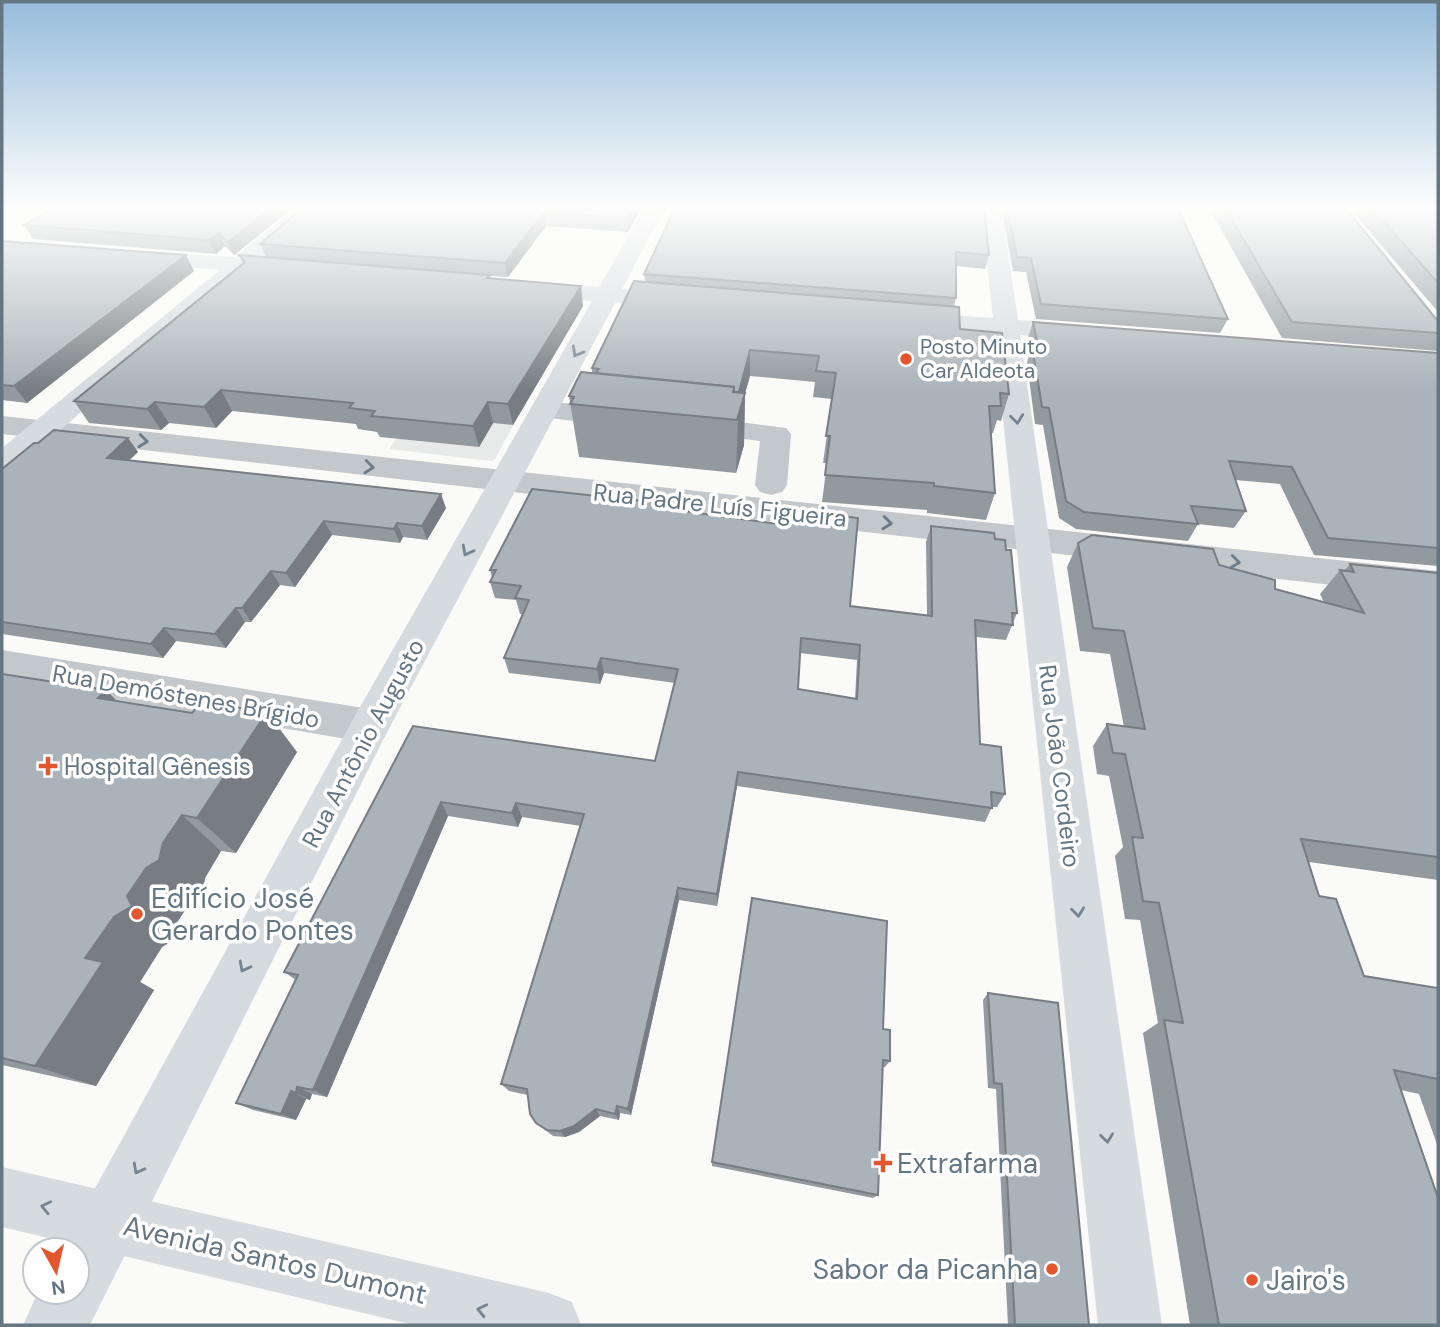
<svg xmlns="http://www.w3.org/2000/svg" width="1440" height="1327" font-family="'DM Sans',sans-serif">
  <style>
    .built { fill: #e8e9e9 }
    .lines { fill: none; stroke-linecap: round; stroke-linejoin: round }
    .street { fill: #c3c8cc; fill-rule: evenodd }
    .secondary { fill: #d6dbdf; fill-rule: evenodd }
    .primary { fill: #d6dbdf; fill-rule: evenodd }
    .wall { fill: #929a9f; fill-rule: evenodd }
    .shaded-wall { fill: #777d82 }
    .building { fill: #aab3b9; stroke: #777d82; stroke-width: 2; fill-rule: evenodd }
    .oneway { stroke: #768591 }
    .oneway2 { stroke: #6a7a87 }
    .poi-dot { fill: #e4572e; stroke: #fff; stroke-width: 2.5 }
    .labels { text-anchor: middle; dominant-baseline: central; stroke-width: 7; stroke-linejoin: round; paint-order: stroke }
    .far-poi-label { font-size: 21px; fill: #657683; stroke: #fff; text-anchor: start }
    .street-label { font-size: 24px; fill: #657683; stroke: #fff }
    .poi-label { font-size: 24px; fill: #657683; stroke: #fff; text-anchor: start }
    .near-poi-label { font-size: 28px; fill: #657683; stroke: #fff; text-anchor: start }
    .near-street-label { font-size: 28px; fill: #657683; stroke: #fff }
  </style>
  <rect width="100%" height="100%" fill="#fafaf8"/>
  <polygon class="built" points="420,405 519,415 495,459 491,461 389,449"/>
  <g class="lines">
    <g class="street">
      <polygon points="544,401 622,409 632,412 636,418 632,424 622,427 534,416 530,410 534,404"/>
      <polygon points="2,416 1438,571 1438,597 2,434"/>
      <polygon points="693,416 786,428 791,434 787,485 782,492 771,495 760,492 755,485 760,441 683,431 678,425 683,419"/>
      <polygon points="2,650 370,709 384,714 390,726 384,738 370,743 2,680"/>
    </g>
    <g class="secondary">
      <polygon points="299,206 321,206 260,260 300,264 303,269 300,274 246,272 13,470 2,472 2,448 220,270 136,263 125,256 128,251 235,257"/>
      <polygon points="646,206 666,206 622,289 679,294 688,296 691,301 688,306 679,308 615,303 384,738 90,1325 23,1325 38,1292 77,1292 77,1250 61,1250 356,714 592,301 530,296 522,294 518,289 522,284 530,282 599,287"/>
      <polygon points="981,206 1001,206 1018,320 1084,325 1093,328 1097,333 1093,338 1084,341 1020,335 1162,1325 1098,1325 994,333 906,326 897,324 894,319 897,314 906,312 993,318"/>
    </g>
    <polygon class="primary" points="2,1167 549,1293 572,1302 581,1325 414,1325 2,1227"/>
  </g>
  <g class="wall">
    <polygon points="21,206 295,206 234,255 225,246 216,254 33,239 24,225 54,209"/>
    <polygon points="305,206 643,206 628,232 546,226 508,277 490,276 491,279 583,306 513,425 493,423 479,447 380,437 377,432 358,429 356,424 232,411 216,428 169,423 161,430 89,423 74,401 243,263 239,255 266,257 260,244"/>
    <polygon points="676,206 989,255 985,269 956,266 956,298 954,306 960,329 1009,394 1001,421 997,420 993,433 991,433 995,493 986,520 927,513 927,510 822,502 827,463 823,463 832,399 813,397 815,382 750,376 745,393 744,445 736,473 579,457 569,396 592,373 592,368 645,282 644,274"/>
    <polygon points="1001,206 1177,206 1228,319 1220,333 1036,319 1026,272 1013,271"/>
    <polygon points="1208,206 1344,206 1438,321 1438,351 1282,338"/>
    <polygon points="1348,206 1438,206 1438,312"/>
    <polygon points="2,241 194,271 27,403 2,400"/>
    <polygon points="1033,322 1438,353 1438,566 1314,555 1280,484 1235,480 1246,511 1234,528 1198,524 1188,541 1076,529 1059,518 1043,425 1035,424 1027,363 1030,351 1028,338"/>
    <polygon points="128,438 138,452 129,460 446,508 427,540 403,537 400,543 332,535 295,587 280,585 251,622 245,622 226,648 176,641 163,658 2,634 2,469 38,443"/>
    <path d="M662,503L663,509L850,606L927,615L926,542L931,526L995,539L1006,550L1017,613L1006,640L976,637L980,744L1005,794L997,807H992L985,822L737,786L717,906L679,900L631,1115L620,1113L619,1120L600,1116L579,1132L565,1137L553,1136L536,1123L528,1095L509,1091L501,1084L581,826L522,817L518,827L448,816L327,1097L312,1094L310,1100L306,1099L296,1120L253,1110L236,1103L296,980L284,972L413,726L655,761L675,683L604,673L600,684L509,673L504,658L522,614H520L516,600L495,598L490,582L492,577L490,570ZM800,653L857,660L855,699L798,689Z"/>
    <polygon points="1078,543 1219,565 1275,589 1324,602 1320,594 1340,570 1344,571 1350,564 1438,573 1438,880 1309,862 1319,896 1364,976 1438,988 1438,1147 1419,1094 1401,1090 1438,1325 1190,1325 1143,1033 1158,1023 1140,920 1125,919 1115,856 1123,847 1109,776 1097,774 1093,746 1107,724 1124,727 1110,654 1080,651 1067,567"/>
    <polygon points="2,674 117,701 297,752 236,853 221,851 205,878 202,894 191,901 174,927 178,937 162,947 140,982 154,990 96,1086 2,1065"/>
    <polygon points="988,993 1089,1325 1008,1325 996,1089 988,1088 983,1000"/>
    <polygon points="883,1029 890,1061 885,1067 883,1067 878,1195 873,1198 712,1166 712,1162"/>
  </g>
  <g class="shaded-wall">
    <polygon points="273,206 295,206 234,255 228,242"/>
    <polygon points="634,206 643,206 628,232 627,218"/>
    <polygon points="544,212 546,226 508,277 505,263"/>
    <polygon points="219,233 225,246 216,254 209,240"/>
    <polygon points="186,255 194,271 27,403 14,386"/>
    <polygon points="581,286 583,306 513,425 508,404"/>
    <polygon points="750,350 750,376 745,393 744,445 736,473 739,393"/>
    <polygon points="221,390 232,411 216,428 204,407"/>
    <polygon points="155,402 169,423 161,430 147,409"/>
    <polygon points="488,402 493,423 479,447 473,426"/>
    <polygon points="128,438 138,452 117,472 107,458"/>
    <polygon points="441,494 446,508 427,540 422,526"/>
    <polygon points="324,521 332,535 295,587 286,573"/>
    <polygon points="397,523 403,537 400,543 394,529"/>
    <polygon points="271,571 280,585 251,622 242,608"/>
    <polygon points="236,608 245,622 226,648 215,634"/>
    <polygon points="164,628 176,641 163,658 151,644"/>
    <polygon points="601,658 604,673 600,684 597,669"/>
    <polygon points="106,690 146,730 98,698"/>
    <polygon points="267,712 297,752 236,853 197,818"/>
    <polygon points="738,772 737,786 717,906 717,894"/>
    <polygon points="441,802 448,816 327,1097 313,1090"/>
    <polygon points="516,803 522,817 518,827 512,813"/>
    <polygon points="182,815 221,851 205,878 202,894 191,901 174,927 178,937 162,947 140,982 154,990 96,1086 35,1066 85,958"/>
    <polygon points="678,888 679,900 631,1115 628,1109"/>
    <polygon points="297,1087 312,1094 310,1100 296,1093"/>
    <polygon points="291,1091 306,1099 296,1120 281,1114"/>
    <polygon points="617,1106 620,1113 619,1120 615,1114"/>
    <polygon points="596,1109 600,1116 579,1132 565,1137 560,1131"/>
  </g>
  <g class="building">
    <polygon points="58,206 273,206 228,242 219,233 209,240 24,225"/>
    <polygon points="305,206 634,206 627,218 544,212 505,263 260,244"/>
    <polygon points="676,206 984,206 989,255 956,252 956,298 644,274"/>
    <polygon points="1007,206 1177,206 1228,319 1041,304 1031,258 1017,257"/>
    <polygon points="1224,206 1344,206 1438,321 1438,333 1292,322"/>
    <polygon points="1370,206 1438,206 1438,283"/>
    <polygon points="2,241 186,255 14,386 2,385"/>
    <polygon points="239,255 490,275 487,278 581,286 508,404 488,402 473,426 371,416 375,411 349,408 353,403 221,390 204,407 155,402 147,409 74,401 245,262"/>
    <polygon points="634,281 959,307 960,329 1002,333 1009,394 1000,393 1001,406 989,406 995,493 934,486 934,483 825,475 830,436 826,436 836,373 816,371 819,356 750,350 739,392 734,392 734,387 596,373 599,369 592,368"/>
    <polygon points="1033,322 1438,353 1438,548 1328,538 1292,467 1229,461 1246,511 1191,506 1198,524 1084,512 1066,501 1049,408 1042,407 1032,346 1038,347"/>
    <polygon points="581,372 734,387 733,392 745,393 737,420 570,404 574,397 569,396"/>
    <polygon points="54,430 128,438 107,458 441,494 422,526 397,523 394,529 324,521 286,573 271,571 242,608 236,608 215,634 164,628 151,644 2,622 2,469 34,443 38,443"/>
    <path d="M532,489L662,503L660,508L787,525L788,519L820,516V513L858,518L850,606L932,616L931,526L994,533L995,539L1005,540L1006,550H1011L1017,613H1012L1013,625L975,620L980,744L1001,747L1005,794L991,792L992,808L738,772L717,894L678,888L628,1109L617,1106L615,1114L596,1109L574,1126L560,1131L547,1130L536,1123L530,1114L527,1089L501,1084L584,814L516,803L512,813L441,802L313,1090L297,1087L296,1093L291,1091L281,1114L236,1103L298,975L284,972L413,726L655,761L678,669L601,658L597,669L504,658L529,600L515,598L521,586L490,582L496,570H490ZM801,638L860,645L857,699L798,689Z"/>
    <polygon points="1092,535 1213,549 1219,565 1275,580 1275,589 1364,613 1340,570 1354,572 1350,564 1438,573 1438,857 1301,839 1319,896 1336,899 1364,976 1438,988 1438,1079 1394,1070 1438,1198 1438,1325 1219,1325 1164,1020 1183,1023 1159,903 1143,901 1132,837 1143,838 1125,754 1113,753 1107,724 1145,729 1124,631 1093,628 1078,543"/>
    <polygon points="2,674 106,690 98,698 192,713 202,702 267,712 197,818 182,815 163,843 159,860 146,868 127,896 132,906 114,917 85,958 103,962 35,1066 2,1058"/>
    <polygon points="752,898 887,921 883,1029 890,1030 890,1061 883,1060 878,1195 712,1162"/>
    <polygon points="988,993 1058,1003 1089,1325 1015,1325 1002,1084 994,1083"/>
  </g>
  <defs><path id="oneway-chevron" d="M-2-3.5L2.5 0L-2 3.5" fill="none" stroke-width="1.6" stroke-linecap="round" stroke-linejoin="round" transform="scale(1.75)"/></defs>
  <g class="oneway">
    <use href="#oneway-chevron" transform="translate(577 352) rotate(119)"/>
    <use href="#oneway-chevron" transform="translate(1017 419) rotate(83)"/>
    <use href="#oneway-chevron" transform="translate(467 551) rotate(118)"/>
    <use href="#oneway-chevron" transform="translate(1078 912) rotate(83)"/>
    <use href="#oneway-chevron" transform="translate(244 967) rotate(118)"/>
    <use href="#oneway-chevron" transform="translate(1107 1138) rotate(83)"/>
    <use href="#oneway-chevron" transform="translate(138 1169) rotate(118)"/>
    <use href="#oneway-chevron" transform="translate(46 1207) rotate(-167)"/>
    <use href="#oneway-chevron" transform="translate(482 1310) rotate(-167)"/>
  </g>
  <g class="oneway2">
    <use href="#oneway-chevron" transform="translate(143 441) rotate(6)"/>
    <use href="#oneway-chevron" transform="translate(369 467) rotate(6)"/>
    <use href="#oneway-chevron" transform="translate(887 523) rotate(6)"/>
    <use href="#oneway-chevron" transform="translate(1235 562) rotate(7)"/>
  </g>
  <linearGradient id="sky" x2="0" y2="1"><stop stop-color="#96bcdc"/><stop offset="0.53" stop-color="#fdfdfc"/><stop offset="1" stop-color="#fdfdfc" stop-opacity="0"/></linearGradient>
  <rect width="1440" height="391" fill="url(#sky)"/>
  <g class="poi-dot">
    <circle cx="906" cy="359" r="7"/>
    <path d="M44.5 755.5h7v7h7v7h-7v7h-7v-7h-7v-7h7z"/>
    <circle cx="137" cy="914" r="7"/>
    <path d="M879.5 1152.5h7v7h7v7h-7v7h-7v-7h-7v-7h7z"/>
    <circle cx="1052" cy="1269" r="7"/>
    <circle cx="1252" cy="1280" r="7"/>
  </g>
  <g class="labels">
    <g class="far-poi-label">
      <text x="920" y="347">Posto Minuto<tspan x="920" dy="24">Car Aldeota</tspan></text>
    </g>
    <g class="street-label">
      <text transform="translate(720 505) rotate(6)">Rua Padre Luís Figueira</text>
      <text transform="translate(186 696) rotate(10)">Rua Demóstenes Brígido</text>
      <text transform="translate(363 743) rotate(-62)">Rua Antônio Augusto</text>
      <text transform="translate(1060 766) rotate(83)">Rua João Cordeiro</text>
    </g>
    <g class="poi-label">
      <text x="64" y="766">Hospital Gênesis</text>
    </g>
    <g class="near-poi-label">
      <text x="151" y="898">Edifício José<tspan x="151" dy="32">Gerardo Pontes</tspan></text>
      <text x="897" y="1163">Extrafarma</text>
      <text x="1038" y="1269" text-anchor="end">Sabor da Picanha</text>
      <text x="1266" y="1280">Jairo's</text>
    </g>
    <g class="near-street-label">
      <text transform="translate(275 1260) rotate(13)">Avenida Santos Dumont</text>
    </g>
  </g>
  <rect width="1440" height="1327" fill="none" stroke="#657683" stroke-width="7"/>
  <g transform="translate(56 1271) rotate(172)"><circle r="33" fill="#ffffff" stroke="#c1c8cd" stroke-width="2"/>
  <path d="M0-5L12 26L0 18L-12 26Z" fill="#e4572e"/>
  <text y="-10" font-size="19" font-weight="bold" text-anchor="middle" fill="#657683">N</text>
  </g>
</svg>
